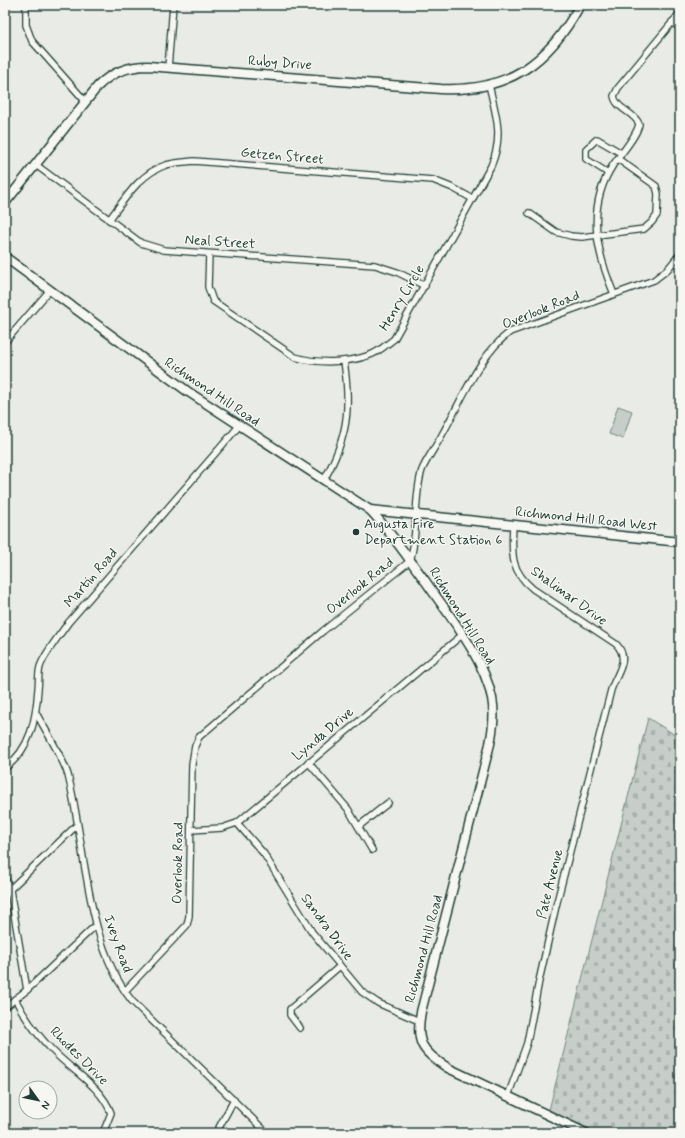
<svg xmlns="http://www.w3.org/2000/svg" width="685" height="1138" font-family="Mynerve,sans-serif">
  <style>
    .cemetery { fill: url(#cemetery-stones); stroke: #73867e }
    .park { fill: #c7cec9; stroke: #73867e }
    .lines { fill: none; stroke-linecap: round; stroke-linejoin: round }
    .street-casing { stroke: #1f3d34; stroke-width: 8 }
    .secondary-casing { stroke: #1f3d34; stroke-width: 11 }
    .street { stroke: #f6f6f2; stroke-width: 5.5 }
    .secondary { stroke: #f6f6f2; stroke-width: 8 }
    .poi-dot { fill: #1f3d34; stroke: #f6f6f2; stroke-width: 1.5 }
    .labels { text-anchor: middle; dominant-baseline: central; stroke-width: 3; stroke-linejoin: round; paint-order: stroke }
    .street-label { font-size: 14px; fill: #1f3d34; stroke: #f6f6f2 }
    .poi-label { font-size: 14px; fill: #1f3d34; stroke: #f6f6f2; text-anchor: start }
  </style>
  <defs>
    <pattern id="cemetery-stones" width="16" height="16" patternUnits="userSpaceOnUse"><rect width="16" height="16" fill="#c7cec9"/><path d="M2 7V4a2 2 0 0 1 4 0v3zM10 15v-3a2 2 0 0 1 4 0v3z" fill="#aab2ad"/></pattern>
  </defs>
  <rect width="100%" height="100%" fill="#e9ebe7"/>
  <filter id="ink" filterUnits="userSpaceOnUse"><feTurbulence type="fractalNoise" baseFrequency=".025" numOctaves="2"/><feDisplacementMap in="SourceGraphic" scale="8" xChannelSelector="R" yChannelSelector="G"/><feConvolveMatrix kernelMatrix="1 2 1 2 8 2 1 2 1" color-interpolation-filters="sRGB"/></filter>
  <g filter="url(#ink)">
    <polygon class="cemetery" points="648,718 680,738 680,1133 592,1133 549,1110"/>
    <polygon class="park" points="618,406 632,411 623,439 609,434"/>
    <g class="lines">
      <defs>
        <g id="street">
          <polyline points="26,5 26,25 32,41 86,102"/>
          <polyline points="672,22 680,28"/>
          <polyline points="168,68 173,5"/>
          <polyline points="36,165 141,243 164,250 375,265 397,272 425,286"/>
          <polyline points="608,173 586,159 586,149 597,139 621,153"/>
          <polyline points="529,213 556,232 571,236 582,237 644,229 652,222 657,215 658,194 656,186 618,159"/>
          <path d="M109,220C124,200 140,173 166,165C175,162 185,162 194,161L433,180L453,188L473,199"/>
          <path d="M209,254L208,287L213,301L295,357C318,364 348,363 370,355C379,352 387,344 394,339L491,166C504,136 496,115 489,85"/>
          <path d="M614,294C596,251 586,207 613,165C620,155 637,136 639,124C634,112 616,109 614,96L618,88L680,13"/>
          <polyline points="5,342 50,290"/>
          <path d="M324,480C348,437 351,409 344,361"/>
          <path d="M36,713C45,729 63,758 68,775C86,846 85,942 132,1001L267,1133"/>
          <polyline points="308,762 348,809 372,850"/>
          <path d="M5,768C31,749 36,719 38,689C39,682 38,674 40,667C44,654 60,635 68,623L239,426"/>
          <polyline points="237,823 264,854 312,932 362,992 378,1003 419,1021"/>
          <polyline points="359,826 388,803"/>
          <polyline points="191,830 222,828 237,823 462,635"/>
          <polyline points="5,877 10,890 27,990"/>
          <polyline points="5,894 77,825"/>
          <path d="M125,991L187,925L189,916L192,764L195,746L199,737L323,631L410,561C419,532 413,499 422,470C427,458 437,445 443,433C462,400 479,355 510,332L654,280L667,270L680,254"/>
          <path d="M15,999C25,1018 38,1036 53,1051C72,1071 101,1086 111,1113L103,1133"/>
          <polyline points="5,1007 27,990 96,925"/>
          <polyline points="300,1028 290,1015 290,1009 340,966"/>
          <path d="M508,1096L527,1043L539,981L556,906L611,690C616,674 631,659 616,644L533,589C509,569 512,553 513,524"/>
          <polyline points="154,1133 155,1133"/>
          <polyline points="216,1133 234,1100"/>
        </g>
        <g id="secondary">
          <path d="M5,203L98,86C112,72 128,66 148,66L441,89C509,92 549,62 580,5"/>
          <path d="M5,257L187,391L370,510C391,532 408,558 426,582C450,617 483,656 492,698C495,714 493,728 490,744L421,1012C415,1042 422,1052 448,1068L586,1133"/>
          <polyline points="370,510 680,542"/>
        </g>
      </defs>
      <use href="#street" class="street-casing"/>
      <use href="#secondary" class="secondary-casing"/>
      <use href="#street" class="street"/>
      <use href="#secondary" class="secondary"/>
    </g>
  </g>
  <circle class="poi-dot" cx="356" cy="532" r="4"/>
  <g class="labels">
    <g class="street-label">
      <text transform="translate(280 63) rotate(4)">Ruby Drive</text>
      <text transform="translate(282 156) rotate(5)">Getzen Street</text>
      <text transform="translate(220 242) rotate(4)">Neal Street</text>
      <text transform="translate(402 298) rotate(-59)">Henry Circle</text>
      <text transform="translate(541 310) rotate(-22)">Overlook Road</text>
      <text transform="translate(212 392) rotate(34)">Richmond Hill Road</text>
      <text transform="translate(586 519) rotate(6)">Richmond Hill Road West</text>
      <text transform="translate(91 578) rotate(-49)">Martin Road</text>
      <text transform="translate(360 586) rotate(-39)">Overlook Road</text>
      <text transform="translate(569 596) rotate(36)">Shalimar Drive</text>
      <text transform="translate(462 616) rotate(58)">Richmond Hill Road</text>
      <text transform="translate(323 734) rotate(-40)">Lynda Drive</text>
      <text transform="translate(178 863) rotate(-89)">Overlook Road</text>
      <text transform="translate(550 884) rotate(-76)">Pate Avenue</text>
      <text transform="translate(327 927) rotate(54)">Sandra Drive</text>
      <text transform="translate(118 944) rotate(70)">Ivey Road</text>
      <text transform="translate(424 949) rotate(-75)">Richmond Hill Road</text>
      <text transform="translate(79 1056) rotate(45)">Rhodes Drive</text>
    </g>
    <g class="poi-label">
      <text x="364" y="524">Augusta Fire<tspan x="364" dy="16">Department Station 6</tspan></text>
    </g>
  </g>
  <rect width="685" height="1138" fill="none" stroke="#f6f6f2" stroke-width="20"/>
  <rect x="10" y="10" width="665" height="1118" fill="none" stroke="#1f3d34" stroke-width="1.5" filter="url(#ink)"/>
  <g transform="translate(38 1100) rotate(123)"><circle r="19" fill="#f6f6f2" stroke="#a0aca6"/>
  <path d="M0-3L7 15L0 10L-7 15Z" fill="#1f3d34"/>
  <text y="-6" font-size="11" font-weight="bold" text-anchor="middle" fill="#1f3d34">N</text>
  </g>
</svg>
